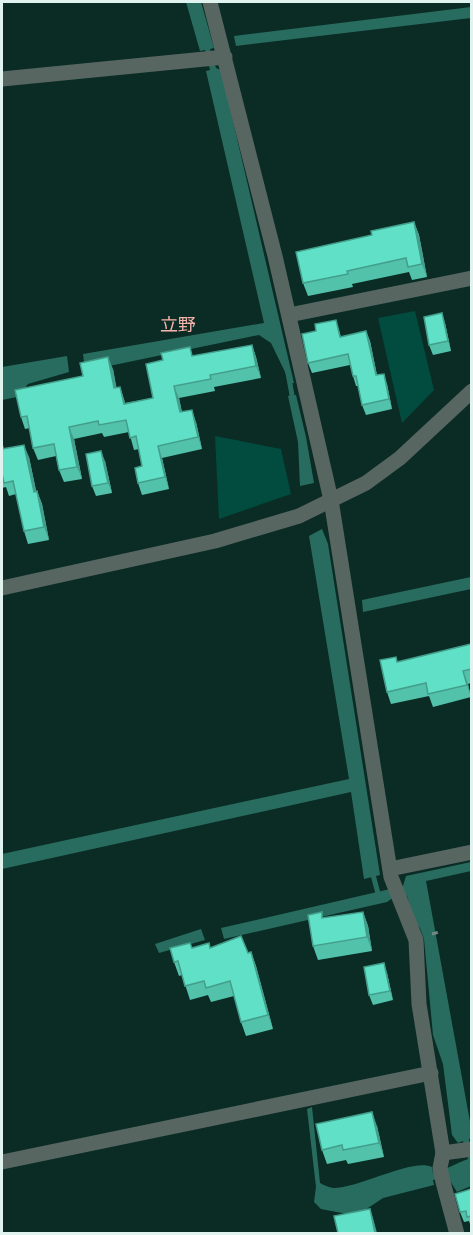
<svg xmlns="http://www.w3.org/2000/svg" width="473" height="1235" font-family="'Golos Text','Noto Sans JP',sans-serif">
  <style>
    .green { fill: #014b3f }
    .water { fill: #286c5f }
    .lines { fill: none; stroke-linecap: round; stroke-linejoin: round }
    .stream { stroke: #286c5f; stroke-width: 5 }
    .path { stroke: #708b85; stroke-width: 3; stroke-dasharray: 6 3; stroke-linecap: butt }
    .minor { stroke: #586662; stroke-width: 15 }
    .tertiary { stroke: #586662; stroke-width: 15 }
    .wall { fill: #53c2ab }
    .shaded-wall { fill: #439e8b }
    .building { fill: #60e1c7; stroke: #439e8b; stroke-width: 1.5 }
    .labels { text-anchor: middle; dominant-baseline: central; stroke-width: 6; stroke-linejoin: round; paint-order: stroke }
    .neighbourhood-label { font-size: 18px; fill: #f6b3aa; stroke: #0a2c25 }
  </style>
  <rect width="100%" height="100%" fill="#0a2c25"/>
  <g class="green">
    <polygon points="415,311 434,390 402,423 378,318"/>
    <polygon points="215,436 281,449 291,494 219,519"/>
  </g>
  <g class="water">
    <polygon points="186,2 201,2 214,48 210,49 216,68 221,70 294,383 288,384 285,372 271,343 259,335 85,371 83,354 264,323 206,71 210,70 205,50 200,51"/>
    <polygon points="471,7 471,18 236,46 234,36"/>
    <polygon points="67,356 69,372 28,384 17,397 2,400 2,367"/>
    <polygon points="296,395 306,437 314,483 300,486 298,442 288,396"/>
    <polygon points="322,529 328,544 380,875 364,879 351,792 2,869 2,854 349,779 309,536"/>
    <polygon points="471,577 471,589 363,612 362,600"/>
    <path d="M471,862V871L426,881L471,1127V1138L469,1139L471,1157V1186L457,1192L447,1176L433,1180L434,1185L383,1198L362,1212L347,1214L321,1209L314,1202L316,1187L307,1109L312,1107L320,1183C324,1185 330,1188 334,1188C359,1188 413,1158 432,1167L433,1173C446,1170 456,1163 468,1159L463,1141L458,1143L452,1135L443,1064L433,1035L424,939L420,928L415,923L407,896L394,897L387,902L224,939L221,928L403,886L406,876Z"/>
    <polygon points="201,929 205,940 159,953 155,944"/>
  </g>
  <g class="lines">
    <g class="stream">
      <polyline points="289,378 293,401"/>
      <polyline points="372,871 379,897"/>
    </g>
    <polyline class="path" points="432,934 439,932"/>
    <g class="minor">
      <polyline points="210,2 275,256 331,500 391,877 416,940 419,1004 443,1153 440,1168 443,1182 457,1234"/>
      <polyline points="2,79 225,57"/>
      <polyline points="289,315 472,278"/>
      <polyline points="390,869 472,852"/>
      <polyline points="443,1153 472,1149"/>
      <polyline points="2,1162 431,1073"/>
    </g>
    <polyline class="tertiary" points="2,588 215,541 299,516 366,483 400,458 472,391"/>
  </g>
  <g class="wall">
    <polygon points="414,222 419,235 427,277 412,280 409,272 352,284 353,287 308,296 303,283 372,235"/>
    <polygon points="336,320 341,337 366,331 370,341 377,375 387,384 392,409 366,415 362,405 358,386 356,386 353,376 350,365 312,373 308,363 316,331"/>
    <polygon points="445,323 451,351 433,355 429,345"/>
    <polygon points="252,345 256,357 261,378 214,387 215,391 179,398 182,412 196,422 202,449 162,458 169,489 142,495 138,483 142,466 139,449 134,450 129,432 104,437 102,433 74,439 82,479 64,482 59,470 56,456 38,460 33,448 30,428 25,429 21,417 83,376 113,369 116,388 120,387 125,403 153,398 193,356"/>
    <polygon points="2,441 4,449 29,457 36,491 37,491 42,504 49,540 28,544 24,531 16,494 9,496 6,487 2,488"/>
    <polygon points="105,461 112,493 96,496 92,486"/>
    <polygon points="471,644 471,683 468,684 471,697 433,707 429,696 391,704 387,692 398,662"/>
    <polygon points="363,912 368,926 372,951 318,960 313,946 324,918"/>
    <polygon points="211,947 248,953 251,952 256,966 273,1029 246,1036 241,1022 234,996 211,1002 208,995 190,1000 182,975 179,976 174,962 192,948"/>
    <polygon points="387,973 393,1000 373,1005 369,995"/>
    <polygon points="377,1126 384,1157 348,1164 346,1160 327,1164 322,1150"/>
    <polygon points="471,1189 471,1227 469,1221 464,1222 460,1212"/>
  </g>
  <g class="shaded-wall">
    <polygon points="414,222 419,235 427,277 422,264"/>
    <polygon points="442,313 445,323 451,351 448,341"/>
    <polygon points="366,331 370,341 379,385 376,375"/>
    <polygon points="252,345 256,357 261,378 256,366"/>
    <polygon points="108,357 113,369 119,400 114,388"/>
    <polygon points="384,374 387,384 392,409 389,399"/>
    <polygon points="174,386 179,398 184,424 180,412"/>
    <polygon points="120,387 124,399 128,416 124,404"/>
    <polygon points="192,410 196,422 202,449 198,437"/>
    <polygon points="69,427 74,439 82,479 77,467"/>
    <polygon points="24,445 29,457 39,504 34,492"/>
    <polygon points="158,446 162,458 169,489 165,477"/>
    <polygon points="101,451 105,461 112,493 108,483"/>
    <polygon points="37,491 42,504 49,540 44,527"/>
    <polygon points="463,671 468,684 471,697 467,685"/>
    <polygon points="363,912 368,926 372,951 367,937"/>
    <polygon points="251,952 256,966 273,1029 268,1015"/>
    <polygon points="384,963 387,973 393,1000 390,991"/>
    <polygon points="372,1112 377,1126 384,1157 379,1143"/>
    <polygon points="370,1209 373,1218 377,1233 375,1233"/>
  </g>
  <g class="building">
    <polygon points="414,222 422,264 408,267 406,258 347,271 348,274 303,283 296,252 372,235 371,231"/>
    <polygon points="442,313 448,341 429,345 424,317"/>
    <polygon points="336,320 340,337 366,331 376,375 384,374 389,399 362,405 356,376 353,376 348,354 308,363 302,334 316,331 315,324"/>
    <polygon points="252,345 256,366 210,375 211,379 174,386 180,412 192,410 198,437 158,446 165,477 138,483 135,468 142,466 136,436 130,438 126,420 99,425 98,421 69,427 77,467 59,470 54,444 33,448 27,416 21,417 15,390 83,376 80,363 108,357 114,388 120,387 124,404 153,398 146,364 163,360 161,353 190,347 192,356"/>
    <polygon points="24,445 34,492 37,491 44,527 24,531 13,481 4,483 2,474 2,447 2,449"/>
    <polygon points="101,451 108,483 92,486 86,454"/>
    <polygon points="471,644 471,669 463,671 467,685 428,694 426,683 387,692 380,660 396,657 397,662"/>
    <polygon points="322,912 322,918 363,912 367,937 313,946 308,915"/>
    <polygon points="241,936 248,953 251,952 268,1015 241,1022 230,981 206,988 204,981 185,986 178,961 174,962 170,948 190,943 192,948 209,943 210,948"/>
    <polygon points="384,963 390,991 369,995 364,967"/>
    <polygon points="372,1112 379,1143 343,1150 342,1145 322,1150 316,1124"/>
    <polygon points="471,1189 471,1216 467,1217 466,1211 460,1212 455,1194"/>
    <polygon points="370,1209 375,1233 338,1233 334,1216"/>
  </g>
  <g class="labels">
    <g class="neighbourhood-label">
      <text x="178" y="324">立野</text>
    </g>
  </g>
  <rect width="473" height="1235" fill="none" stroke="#e1f3ee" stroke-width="6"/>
</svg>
